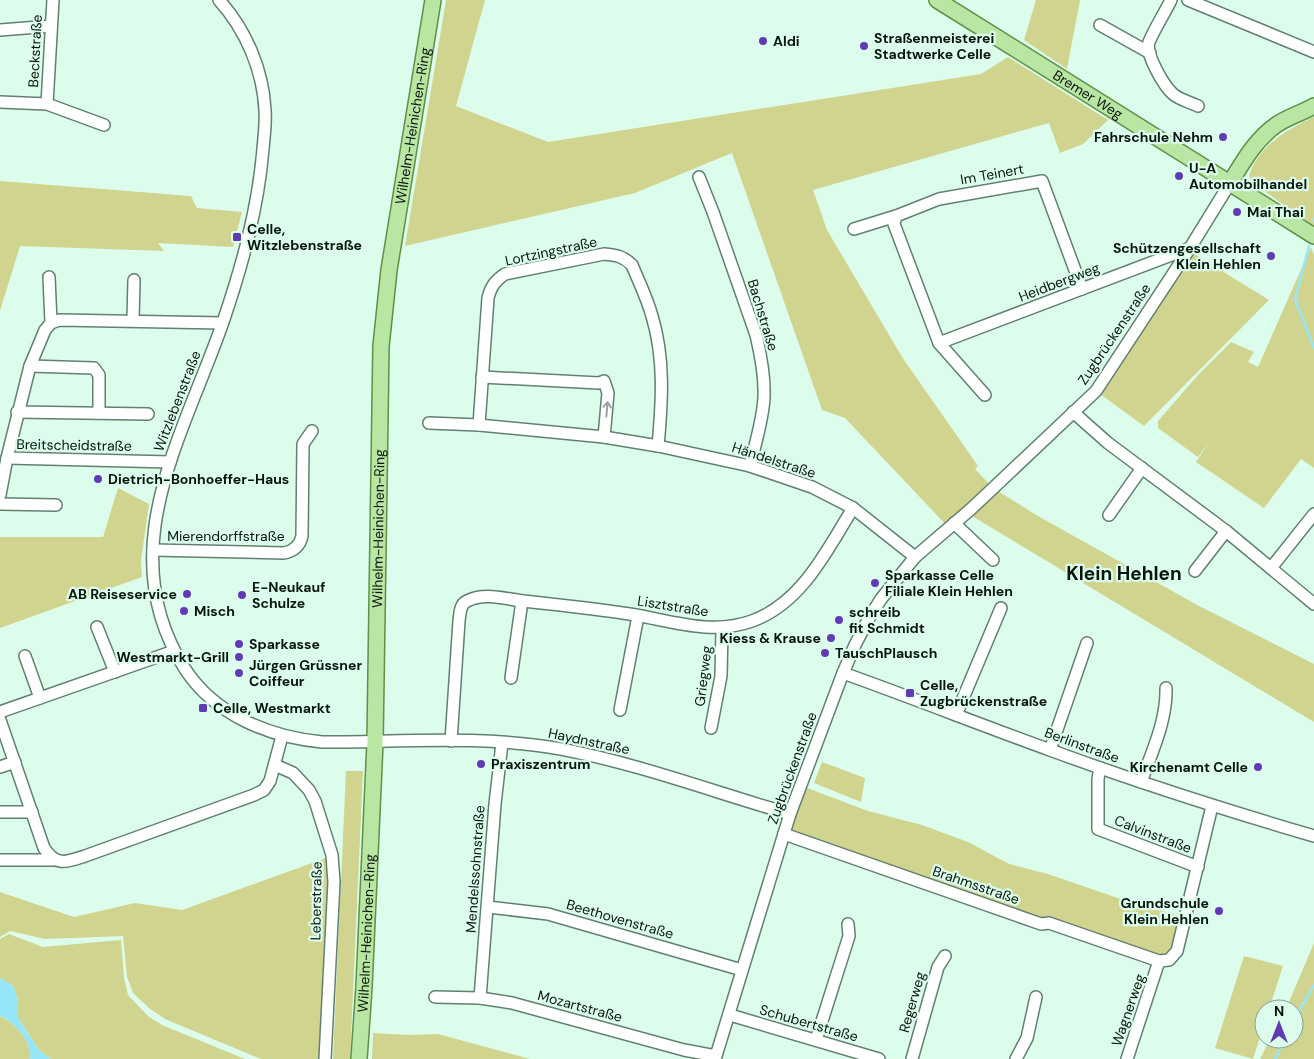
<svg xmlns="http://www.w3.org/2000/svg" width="1314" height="1059" font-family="'DM Sans',sans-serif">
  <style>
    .green { fill: #d1d48f }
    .water { fill: #96e6f9 }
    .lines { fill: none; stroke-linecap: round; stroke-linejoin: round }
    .stream { stroke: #96e6f9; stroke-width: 2.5 }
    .minor-casing { stroke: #628070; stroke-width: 14 }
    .major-casing { stroke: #5d9147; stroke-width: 18 }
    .minor { stroke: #fff; stroke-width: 11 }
    .major { stroke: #b9e6a3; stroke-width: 15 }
    .oneway { stroke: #9ca19f }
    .poi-dot { fill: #603bb3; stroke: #dcfdeb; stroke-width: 2 }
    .labels { text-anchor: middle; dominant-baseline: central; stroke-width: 4.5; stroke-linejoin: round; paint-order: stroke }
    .poi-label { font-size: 14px; font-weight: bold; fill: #08140e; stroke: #dcfdeb; text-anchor: start }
    .street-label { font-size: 14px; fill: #08140e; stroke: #dcfdeb }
    .district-label { font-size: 19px; font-weight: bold; fill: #08140e; stroke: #dcfdeb }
  </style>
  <rect width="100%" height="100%" fill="#dcfdeb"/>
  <g class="green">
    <polygon points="446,0 485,0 456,106 548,142 981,74 1008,57 1108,120 1083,144 1060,153 1049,123 813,190 827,230 902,357 978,466 975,469 993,488 1038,516 1199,606 1314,664 1314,722 967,513 950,529 845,418 822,410 732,153 635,193 405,246"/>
    <polygon points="1036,0 1080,0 1067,69 1024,40"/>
    <path d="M1314,117V226L1254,184L1251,180L1249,175C1259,145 1288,129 1314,117Z"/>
    <polygon points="0,181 191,196 197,208 242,212 233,247 158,243 164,251 20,246 0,311"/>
    <polygon points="1311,247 1314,255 1314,468 1301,459 1264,508 1196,462 1209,442 1198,457 1158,428 1158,421 1198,375 1231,342 1254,352 1248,362 1258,367"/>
    <polygon points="1193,253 1269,300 1144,426 1096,391"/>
    <polygon points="118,488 149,504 141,561 142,577 0,628 0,537 103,537"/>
    <polygon points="822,762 865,778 861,802 814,783"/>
    <polygon points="346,771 363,771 350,1059 333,1059"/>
    <polygon points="802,786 868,811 922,825 968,842 1009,864 1048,874 1138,905 1186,917 1169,960 784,834"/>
    <polygon points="326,858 328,883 320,1059 261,1059 165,1019 150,1009 133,993 127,977 123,936 45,939 10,931 0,937 0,892 74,917 135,903 182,910"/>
    <polygon points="9,934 43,947 121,940 124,978 128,995 148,1016 162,1025 245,1059 51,1059 39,1050 18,1018 18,1000 13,986 0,978 0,939"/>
    <polygon points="1314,943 1314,1059 1260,1059 1270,1039 1294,1039 1294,1009 1286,1009"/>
    <polygon points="1244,956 1283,966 1269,1009 1264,1009 1264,1025 1253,1059 1215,1048"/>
    <path d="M0,1016C14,1021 34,1044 30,1059H0Z"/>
    <polygon points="373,1033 409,1035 438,1034 530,1059 372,1059"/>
  </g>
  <path class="water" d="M0,978L13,986L18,1000V1018L39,1050L51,1059H30C34,1044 14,1021 0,1016Z"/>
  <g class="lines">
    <g class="stream">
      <polyline points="1314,222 1314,218"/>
      <polyline points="1309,246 1295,299 1314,348"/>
      <polyline points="1294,1020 1314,985"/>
      <polyline points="1275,1059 1285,1039"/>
    </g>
    <defs>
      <g id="minor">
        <path d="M219,0C246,30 263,70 265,110C266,123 264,137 263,149C258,209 242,266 223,322C183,437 110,552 185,669C215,715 269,737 322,742C399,742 485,735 561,749C639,764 714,792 790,814"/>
        <path d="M1171,0C1164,14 1155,28 1149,42C1145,54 1164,86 1173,94C1180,100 1190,102 1198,106"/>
        <polyline points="1188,0 1314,52"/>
        <polyline points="1100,25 1150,53"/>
        <polyline points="0,30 51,26"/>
        <polyline points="0,102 47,104 104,125"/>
        <polyline points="47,104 53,0"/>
        <path d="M699,177L713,212L756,335C761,356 765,376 764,397C763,420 755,444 750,466"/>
        <polyline points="854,229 896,216"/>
        <polyline points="49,277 51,323"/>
        <polyline points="133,320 134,280"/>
        <polyline points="939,343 1190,248"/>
        <polyline points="30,366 94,368 99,375 99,413"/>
        <polyline points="482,377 599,383 604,381 608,393 604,437"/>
        <polyline points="985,395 939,343 894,224 896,216 939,199 1042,181 1082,289"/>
        <polyline points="17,412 148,414"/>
        <polyline points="1073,412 1108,443 1226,531 1314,604"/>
        <polyline points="429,423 479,425 604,437 658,446 750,466 812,487 853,508 915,557"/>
        <path d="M479,425L488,298C491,286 495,281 505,274L604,254C616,255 623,256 632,265C639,282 647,298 652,316C665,359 662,402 658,446"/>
        <polyline points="170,462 7,458 30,366 45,330 51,323 59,320 222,323"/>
        <polyline points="0,495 7,458"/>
        <polyline points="0,504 56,505"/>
        <polyline points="1109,515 1142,468"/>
        <polyline points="954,523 993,560"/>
        <path d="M153,550L284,553C294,551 300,546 302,536L303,444L312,431"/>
        <polyline points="1271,568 1314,514"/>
        <polyline points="1195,571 1226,531"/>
        <polyline points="97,627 115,672"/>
        <polyline points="25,656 40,698"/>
        <path d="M843,673C913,698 981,725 1050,750C1137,782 1225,810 1314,836"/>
        <polyline points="511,678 522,601"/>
        <polyline points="620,710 638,616"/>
        <polyline points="0,712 174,651"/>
        <polyline points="956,715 1001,608"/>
        <path d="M0,720L44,848C56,867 67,862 85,856L254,795L264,790L270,781L282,736"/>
        <polyline points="711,728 721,676 722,628"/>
        <path d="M451,741L459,621C460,613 460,604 467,601C484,592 506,599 523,601C561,605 599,609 636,615C675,622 713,635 752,621C802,603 827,550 853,508"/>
        <polyline points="1050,750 1087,643"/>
        <polyline points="275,765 293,773 309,790 315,801 332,855 334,882 325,1059"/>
        <polyline points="0,767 15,762"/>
        <polyline points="1100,768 1098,779 1098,829 1198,867"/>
        <path d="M1141,782C1152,752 1167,720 1166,688"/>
        <polyline points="0,812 32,812"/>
        <polyline points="784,834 1041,924 1049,923 1159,961"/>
        <polyline points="0,860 53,860"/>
        <polyline points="488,907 548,914 742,970"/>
        <polyline points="435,997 480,998 512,1003 684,1050 716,1056 790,814 843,673 855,645 869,618 881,599 915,557 971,509 1096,391 1190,248 1230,183"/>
        <polyline points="480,998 495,804 502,743"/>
        <polyline points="730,1015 879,1059"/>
        <polyline points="816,1040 849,936 848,924"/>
        <polyline points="912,1059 938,967 945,956"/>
        <polyline points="1016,1059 1027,1038 1036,997"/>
        <polyline points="1127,1059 1159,961 1169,960 1177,951 1212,806"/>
      </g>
      <g id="major">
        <path id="s1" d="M937,0L1314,236"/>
        <path d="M1230,183C1243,162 1255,140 1276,125C1287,117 1302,113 1314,106"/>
        <path id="s2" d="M359,1059L364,987L375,742L381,346L389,270L433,0"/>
      </g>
    </defs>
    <use href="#minor" class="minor-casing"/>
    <use href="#major" class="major-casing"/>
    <use href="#minor" class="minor"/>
    <use href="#major" class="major"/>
  </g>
  <defs><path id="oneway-shaft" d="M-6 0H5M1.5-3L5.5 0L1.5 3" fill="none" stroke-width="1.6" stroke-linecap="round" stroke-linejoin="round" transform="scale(1.25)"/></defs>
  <use class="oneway" href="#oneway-shaft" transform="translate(607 409) rotate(-85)"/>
  <g class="poi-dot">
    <circle cx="763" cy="41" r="5"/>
    <circle cx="864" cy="46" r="5"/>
    <circle cx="1223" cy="137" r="5"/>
    <circle cx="1179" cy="176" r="5"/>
    <circle cx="1237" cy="212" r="5"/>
    <rect x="232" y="232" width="10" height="10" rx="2.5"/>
    <circle cx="1271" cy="256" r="5"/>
    <circle cx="98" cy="479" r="5"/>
    <circle cx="875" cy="583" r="5"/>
    <circle cx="187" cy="594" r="5"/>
    <circle cx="242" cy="595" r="5"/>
    <circle cx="184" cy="611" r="5"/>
    <circle cx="839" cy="620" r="5"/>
    <circle cx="831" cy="638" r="5"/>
    <circle cx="239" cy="644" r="5"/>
    <circle cx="825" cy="653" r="5"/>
    <circle cx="239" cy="657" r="5"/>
    <circle cx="239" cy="673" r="5"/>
    <rect x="905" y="688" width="10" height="10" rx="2.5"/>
    <rect x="198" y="703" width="10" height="10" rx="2.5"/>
    <circle cx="481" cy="764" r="5"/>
    <circle cx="1258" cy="767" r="5"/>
    <circle cx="1219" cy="911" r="5"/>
  </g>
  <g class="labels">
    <g class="poi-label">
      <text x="874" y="38">Straßenmeisterei<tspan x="874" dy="16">Stadtwerke Celle</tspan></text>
      <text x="773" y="41">Aldi</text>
      <text x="1213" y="137" text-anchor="end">Fahrschule Nehm</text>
      <text x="1189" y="168">U-A<tspan x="1189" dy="16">Automobilhandel</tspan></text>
      <text x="1247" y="212">Mai Thai</text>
      <text x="247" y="229">Celle,<tspan x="247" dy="16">Witzlebenstraße</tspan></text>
      <text x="1261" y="248" text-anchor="end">Schützengesellschaft<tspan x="1261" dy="16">Klein Hehlen</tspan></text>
      <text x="108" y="479">Dietrich-Bonhoeffer-Haus</text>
      <text x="885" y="575">Sparkasse Celle<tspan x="885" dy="16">Filiale Klein Hehlen</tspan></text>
      <text x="252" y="587">E-Neukauf<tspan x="252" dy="16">Schulze</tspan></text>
      <text x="177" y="594" text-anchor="end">AB Reiseservice</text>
      <text x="194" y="611">Misch</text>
      <text x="849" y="612">schreib<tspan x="849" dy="16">fit Schmidt</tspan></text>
      <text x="821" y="638" text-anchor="end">Kiess &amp; Krause</text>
      <text x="249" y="644">Sparkasse</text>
      <text x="835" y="653">TauschPlausch</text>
      <text x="229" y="657" text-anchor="end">Westmarkt-Grill</text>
      <text x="249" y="665">Jürgen Grüssner<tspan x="249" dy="16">Coiffeur</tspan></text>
      <text x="920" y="685">Celle,<tspan x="920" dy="16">Zugbrückenstraße</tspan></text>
      <text x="213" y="708">Celle, Westmarkt</text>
      <text x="491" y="764">Praxiszentrum</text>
      <text x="1248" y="767" text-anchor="end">Kirchenamt Celle</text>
      <text x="1209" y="903" text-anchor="end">Grundschule<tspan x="1209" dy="16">Klein Hehlen</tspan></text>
    </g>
    <g class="street-label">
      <text transform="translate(35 51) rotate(-87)">Beckstraße</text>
      <text stroke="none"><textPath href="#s1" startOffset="178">Bremer Weg</textPath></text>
      <text stroke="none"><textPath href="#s2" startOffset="936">Wilhelm-Heinichen-Ring</textPath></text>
      <text transform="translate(992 174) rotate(-10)">Im Teinert</text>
      <text transform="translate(551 251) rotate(-12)">Lortzingstraße</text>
      <text transform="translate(1059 282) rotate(-21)">Heidbergweg</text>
      <text transform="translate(763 315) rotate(73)">Bachstraße</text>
      <text transform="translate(1114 334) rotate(-56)">Zugbrückenstraße</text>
      <text transform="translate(177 401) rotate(-69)">Witzlebenstraße</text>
      <text transform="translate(74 445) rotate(1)">Breitscheidstraße</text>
      <text transform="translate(774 460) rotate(18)">Händelstraße</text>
      <text stroke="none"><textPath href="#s2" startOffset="531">Wilhelm-Heinichen-Ring</textPath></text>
      <text x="226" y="536">Mierendorffstraße</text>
      <text transform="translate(673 606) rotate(9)">Lisztstraße</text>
      <text transform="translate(703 676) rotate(-83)">Griegweg</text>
      <text transform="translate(589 741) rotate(12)">Haydnstraße</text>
      <text transform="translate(1082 745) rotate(20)">Berlinstraße</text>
      <text transform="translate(792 768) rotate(-70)">Zugbrückenstraße</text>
      <text transform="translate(1153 834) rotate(21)">Calvinstraße</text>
      <text transform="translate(475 869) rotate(-86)">Mendelssohnstraße</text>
      <text transform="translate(976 885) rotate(19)">Brahmsstraße</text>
      <text transform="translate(316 901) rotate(-89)">Leberstraße</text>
      <text transform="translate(620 919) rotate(16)">Beethovenstraße</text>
      <text stroke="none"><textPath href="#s2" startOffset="126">Wilhelm-Heinichen-Ring</textPath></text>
      <text transform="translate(912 1002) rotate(-74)">Regerweg</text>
      <text transform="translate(580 1006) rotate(15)">Mozartstraße</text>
      <text transform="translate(1128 1010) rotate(-71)">Wagnerweg</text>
      <text transform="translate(809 1023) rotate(16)">Schubertstraße</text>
    </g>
    <g class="district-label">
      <text x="1124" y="573">Klein Hehlen</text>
    </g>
  </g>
  <g transform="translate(1279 1024)"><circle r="24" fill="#dcfdeb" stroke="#87a093"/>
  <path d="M0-4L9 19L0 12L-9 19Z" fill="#603bb3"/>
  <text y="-8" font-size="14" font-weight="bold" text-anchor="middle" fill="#08140e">N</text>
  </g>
</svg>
